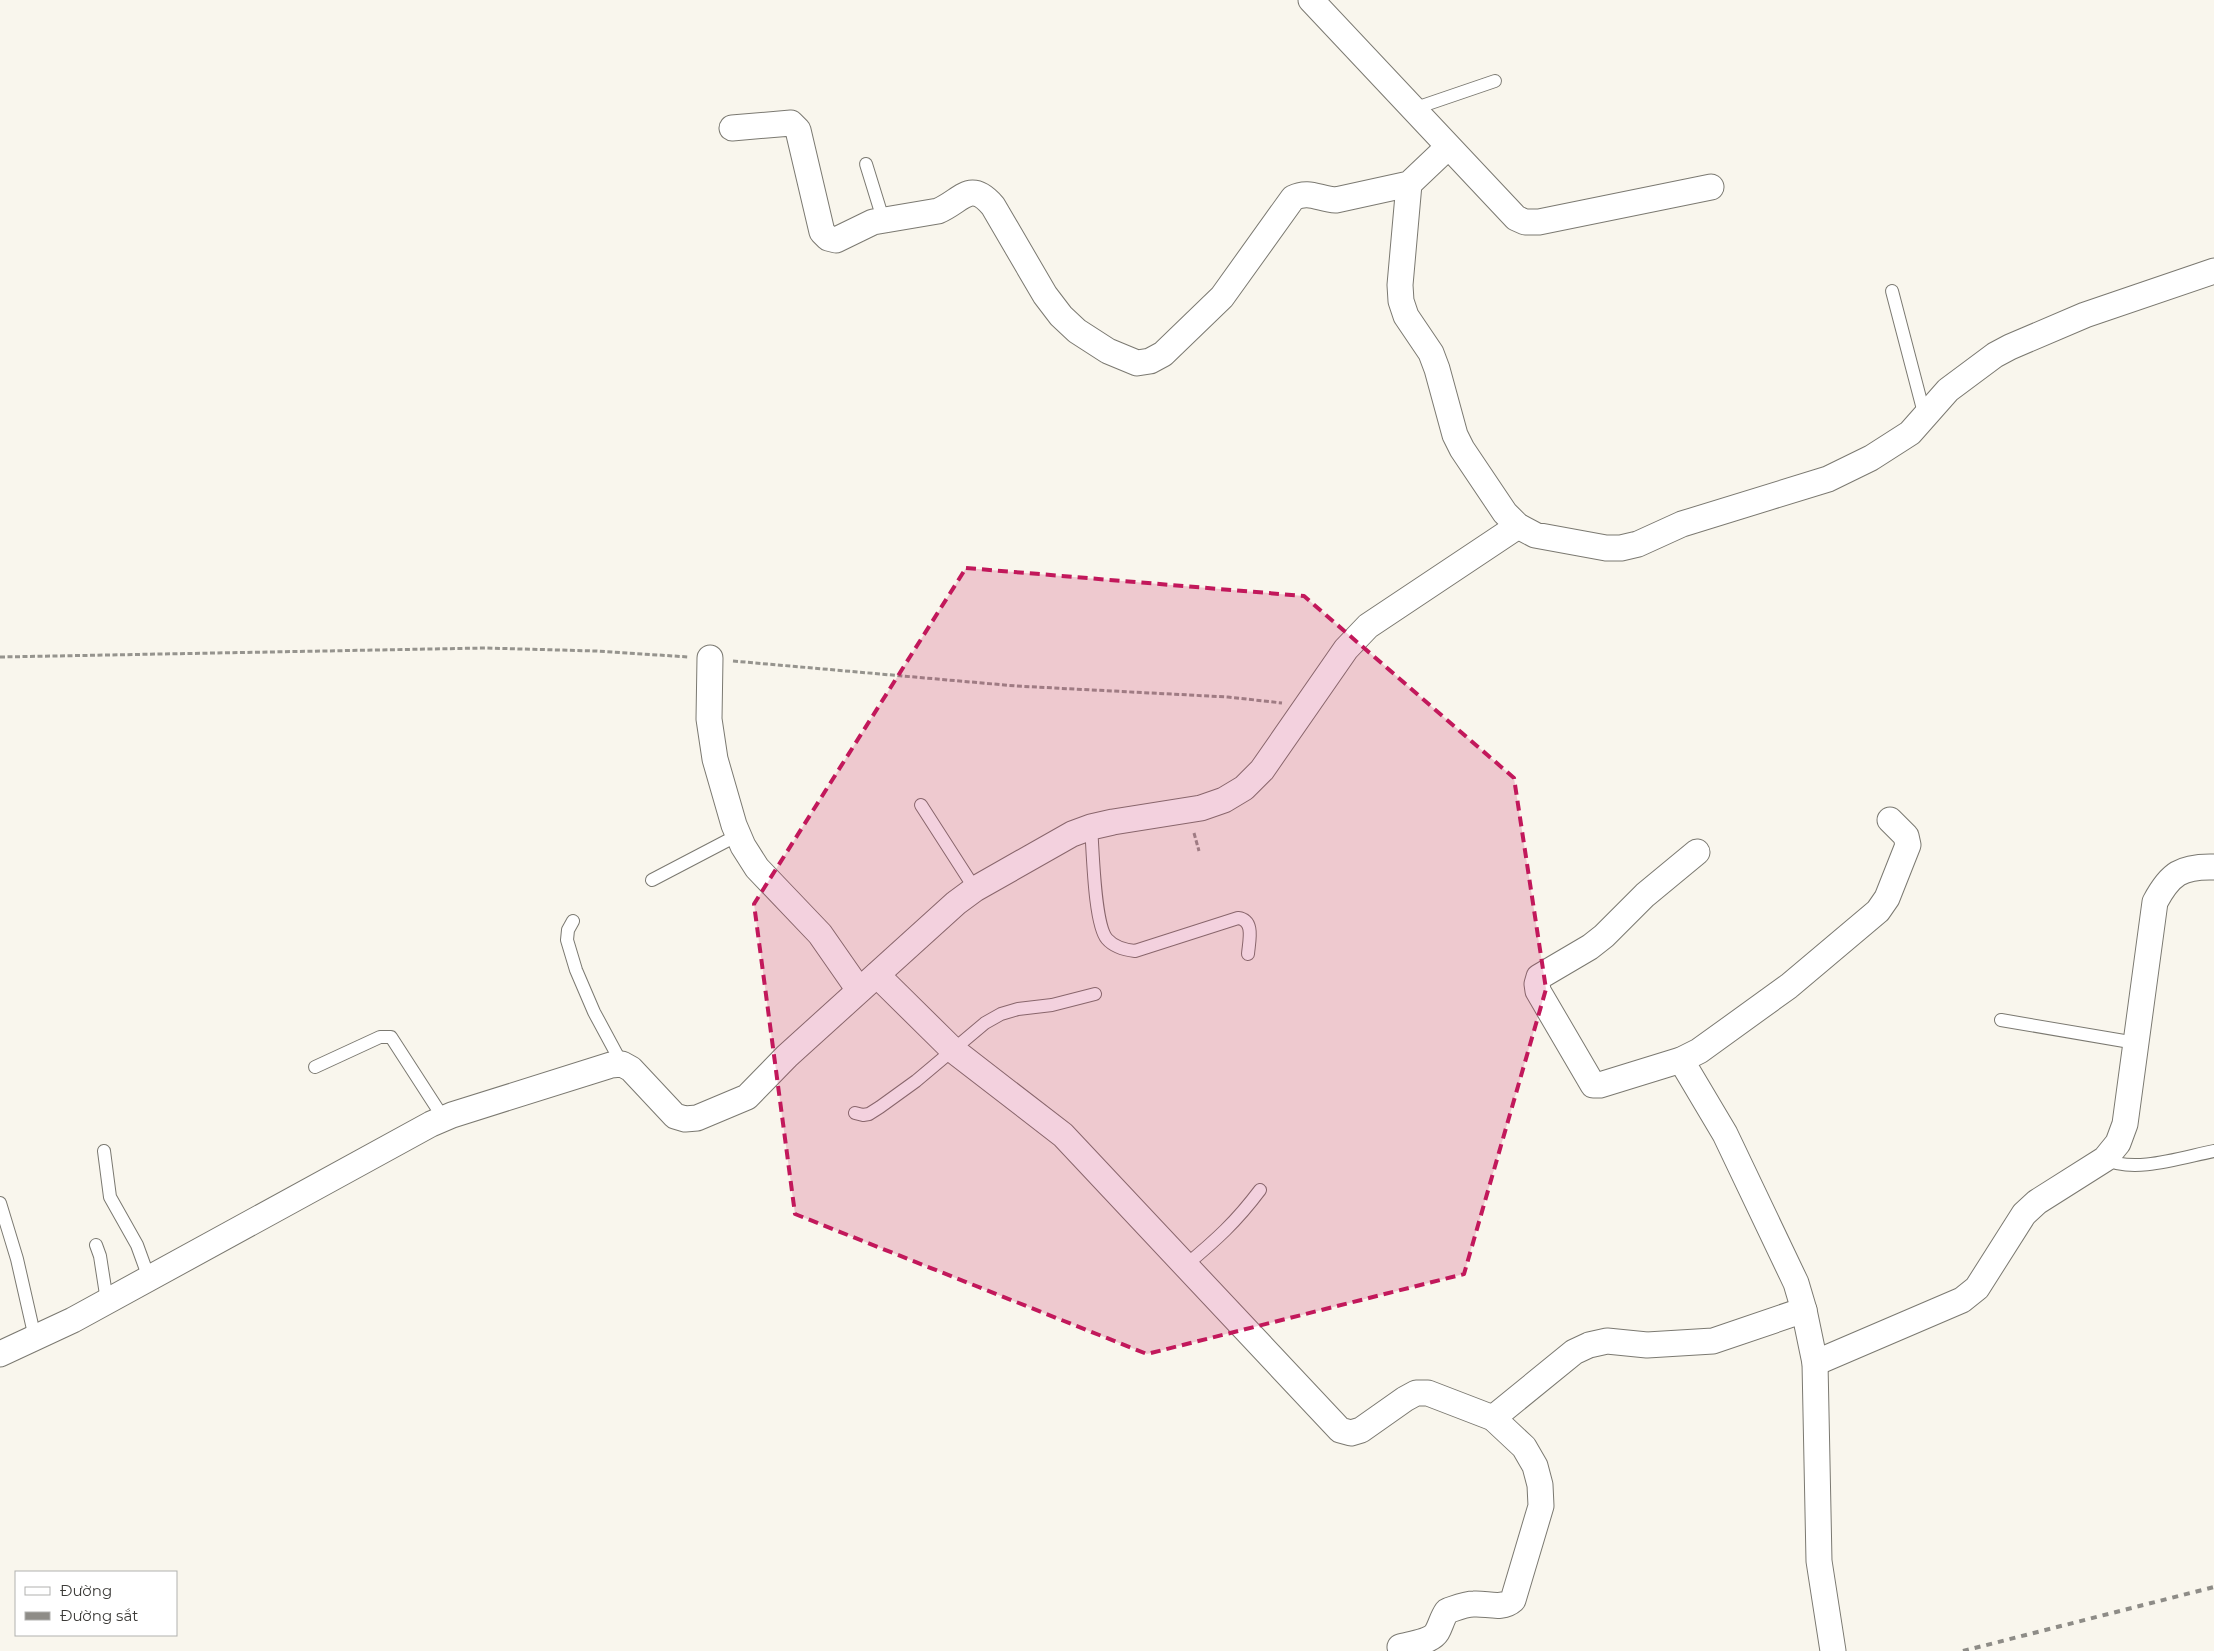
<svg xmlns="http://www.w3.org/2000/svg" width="2214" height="1651" font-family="Montserrat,sans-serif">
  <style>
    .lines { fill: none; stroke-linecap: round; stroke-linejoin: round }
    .service-casing { stroke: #7b7971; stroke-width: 14 }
    .minor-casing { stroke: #7b7971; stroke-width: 27 }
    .path { stroke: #96948e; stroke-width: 3; stroke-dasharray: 5 2.5; stroke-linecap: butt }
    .service { stroke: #fff; stroke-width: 12 }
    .minor { stroke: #fff; stroke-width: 25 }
    .rail { stroke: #8e8c87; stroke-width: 4; stroke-dasharray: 6 6; stroke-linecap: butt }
    .marked { fill: #c2185b; fill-opacity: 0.2; stroke: #c2185b; stroke-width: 4; stroke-dasharray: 10 6; stroke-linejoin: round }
  </style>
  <rect width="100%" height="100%" fill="#f9f6ed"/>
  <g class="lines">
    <defs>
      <g id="service">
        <polyline points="1413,109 1495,81"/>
        <polyline points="866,164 883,219"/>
        <polyline points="1892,291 1925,417"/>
        <polyline points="921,805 975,889"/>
        <path d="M1091,827C1093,849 1094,924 1107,939C1114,947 1126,950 1135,951L1238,918C1255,920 1249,941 1248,954"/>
        <polyline points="652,880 738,835"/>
        <polyline points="573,921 568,930 567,940 576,970 594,1012 622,1064"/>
        <polyline points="2001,1020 2136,1043"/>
        <polyline points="315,1067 380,1037 391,1037 444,1119"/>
        <polyline points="855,1113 863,1115 869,1114 880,1107 916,1081 985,1023 1001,1014 1018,1009 1052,1005 1095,994"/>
        <polyline points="104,1151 110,1197 137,1245 149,1278"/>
        <path d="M2105,1159C2134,1174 2183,1157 2214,1151"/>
        <polyline points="0,1203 17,1259 35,1338"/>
        <polyline points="96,1245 100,1256 107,1301"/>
        <path d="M1186,1265C1216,1240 1236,1222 1260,1190"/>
      </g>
      <g id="minor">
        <polyline points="1311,0 1516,218 1525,222 1539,222 1711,187"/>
        <path d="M732,128L791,123L798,130L822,232L828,238L836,240L873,222L938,211C962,201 970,179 993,206L1045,295L1061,316L1077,331L1108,351L1137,363L1150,361L1163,354L1222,297L1293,198C1309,190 1319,199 1336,200L1409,184L1448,147"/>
        <polyline points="1409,184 1400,285 1401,301 1406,316 1431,353 1437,369 1455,435 1462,449 1505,513 1518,526 1535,535 1606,548 1621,548 1638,544 1682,524 1828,479 1871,458 1910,433 1948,390 1995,355 2010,347 2085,315 2214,271"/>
        <polyline points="710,658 709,719 715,759 734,825 743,846 757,868 820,934 859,990"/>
        <polyline points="1697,852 1645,895 1604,936 1590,947 1539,977 1537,984 1538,991 1593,1085 1600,1085 1681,1060 1699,1051 1789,986 1878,911 1887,898 1908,845 1906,836 1890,820"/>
        <path d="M877,975L953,1050L1063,1135L1340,1430L1351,1433L1361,1430L1405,1399L1416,1393H1428L1493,1418L1524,1447L1535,1466L1540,1485L1541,1506L1513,1600C1502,1610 1487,1603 1474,1604C1465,1604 1456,1608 1447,1611C1442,1618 1441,1625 1437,1632C1431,1642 1410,1644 1400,1647"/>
        <polyline points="1681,1060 1725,1134 1796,1283 1804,1310 1815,1363 1819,1561 1833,1651"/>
        <polyline points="0,1354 73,1320 431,1124 452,1115 611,1065 622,1064 631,1069 675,1116 685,1119 697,1118 747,1097 787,1056 956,903 975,889 1072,834 1091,827 1113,822 1201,808 1224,800 1244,788 1262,770 1346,649 1368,626 1518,526"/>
        <path d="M1815,1363L1962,1300L1977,1288L2024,1214L2037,1202L2105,1159L2118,1143L2125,1124L2155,902C2170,874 2181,866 2214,867"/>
        <polyline points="1493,1418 1574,1352 1589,1345 1607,1341 1647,1345 1713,1341 1804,1310"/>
      </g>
    </defs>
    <use href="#service" class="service-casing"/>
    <use href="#minor" class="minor-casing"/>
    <g class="path">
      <polyline points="0,657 485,648 596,651 689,657"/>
      <polyline points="733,661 1016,686 1228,697 1282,703"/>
      <polyline points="1194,833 1199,851"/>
    </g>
    <use href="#service" class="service"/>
    <use href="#minor" class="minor"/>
    <polyline class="rail" points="1963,1651 2214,1587"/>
  </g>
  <path class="marked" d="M966,568L1304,596L1514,778L1546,989L1464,1274L1147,1354L795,1214L754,904Z"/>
  <rect x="15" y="1571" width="162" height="65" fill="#ffffff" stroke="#b1b1af"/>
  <rect x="25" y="1587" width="25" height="8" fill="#ffffff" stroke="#b1b1af"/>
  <text x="60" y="1596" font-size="15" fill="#3c3b38">Đường</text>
  <rect x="25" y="1612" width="25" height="8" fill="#8e8c87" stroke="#b1b1af"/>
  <text x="60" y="1621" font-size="15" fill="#3c3b38">Đường sắt</text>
</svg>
